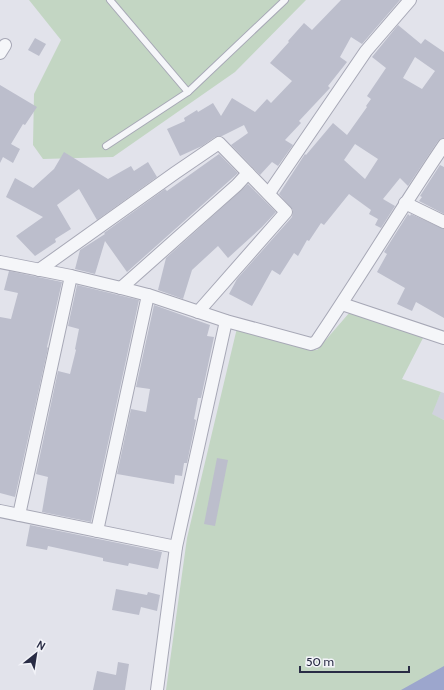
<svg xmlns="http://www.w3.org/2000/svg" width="444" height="690" font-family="Cabin,sans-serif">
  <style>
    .built { fill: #d0d2dd }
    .green { fill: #c3d6c3 }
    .water { fill: #9ca6cd }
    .building { fill: #bcbecc; fill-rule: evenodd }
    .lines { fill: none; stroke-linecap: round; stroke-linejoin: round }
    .lane-casing { stroke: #a7a8b6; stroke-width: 8 }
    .street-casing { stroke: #a7a8b6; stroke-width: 14 }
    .lane { stroke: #f5f6f9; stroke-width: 6 }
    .street { stroke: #f5f6f9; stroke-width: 12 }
  </style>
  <rect width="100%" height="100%" fill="#e2e3eb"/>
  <polygon class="built" points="441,392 444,393 444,420 431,414"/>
  <g class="green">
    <polygon points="29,0 306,0 235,72 113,157 43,159 33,145 34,94 61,40"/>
    <polygon points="350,312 423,338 402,379 441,392 432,414 444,420 444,690 166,690 187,538 237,328 317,350"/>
  </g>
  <polygon class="water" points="444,666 444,690 401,690"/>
  <g class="building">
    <polygon points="341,0 400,0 362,44 351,37 340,57 347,62 328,86 330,88 299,121 301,123 285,140 293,145 278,166 272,162 260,175 231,145 248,133 244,125 222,136 215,137 202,146 180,156 167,129 185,121 184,118 197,110 198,112 213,103 221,116 232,98 255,112 267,99 271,103 292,81 270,63 289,42 288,41 304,23 312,30"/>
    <path d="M398,25L421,44L425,39L444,52V138L438,141L408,186L400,178L383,199L395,206L381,228L375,225L378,219L369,214L371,210L349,194L324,225L321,223L309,241L307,240L298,256L294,253L280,275L272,270L252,306L229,294L237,279L292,217L293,210L279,194L305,154L306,155L333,123L347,135L367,107L366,106L371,99L367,96L386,68L372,57ZM415,57L435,71L422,89L403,78ZM355,144L378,159L365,179L344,160Z"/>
    <polygon points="35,38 46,44 39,56 28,50"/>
    <polygon points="0,85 37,107 25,125 23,124 11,144 20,149 13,163 3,157 0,163"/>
    <polygon points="64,152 108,179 131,166 134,171 148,162 157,177 97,220 79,189 57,205 71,229 55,239 56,242 35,256 16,236 43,217 6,197 15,178 33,188 54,169"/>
    <polygon points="219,154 238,173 127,272 105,241 95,274 75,269 80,250 105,234 104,233 165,189 167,191"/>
    <polygon points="440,165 444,167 444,214 419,201 422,197 420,196"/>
    <polygon points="248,184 276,212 262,227 228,258 218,246 192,270 183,299 158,290 166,258"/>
    <polygon points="408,214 410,216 411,214 444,229 444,318 416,302 412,311 397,304 405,288 377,272 387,254 384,252"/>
    <polygon points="9,271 62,282 47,347 48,348 15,497 0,493 0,317 11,319 18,293 4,290"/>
    <polygon points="77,285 139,300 91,522 42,512 48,477 36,474 58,371 70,374 76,350 75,349 79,329 68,326"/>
    <polygon points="154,305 210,325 207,336 214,337 201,398 198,398 194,419 196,420 187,463 184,463 182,476 175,475 174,484 117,474 131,409 146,412 150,389 136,387"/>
    <polygon points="217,458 228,460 215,526 204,524"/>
    <polygon points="30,525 162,552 158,569 129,563 128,566 103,561 103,558 48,546 47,550 26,546"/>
    <polygon points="116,589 147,595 148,592 160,595 157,611 141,607 139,615 112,610"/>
    <polygon points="118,662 129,664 125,690 93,690 97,671 116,675"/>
  </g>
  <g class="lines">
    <defs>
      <g id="lane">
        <polyline points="110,0 188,92"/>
        <polyline points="106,146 188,92 285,0"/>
      </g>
      <g id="street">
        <polyline points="0,53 5,45"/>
        <polyline points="269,193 366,51 410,0"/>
        <polyline points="405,203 444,222"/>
        <path d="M0,262L71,276L121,288L148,295L226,321L311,344L316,342C360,277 400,210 444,145"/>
        <polyline points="39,270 175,173 219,143 286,212 198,312"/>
        <polyline points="121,288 237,185 248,173"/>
        <polyline points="342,304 444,338"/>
        <polyline points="0,511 176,547"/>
        <polyline points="19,515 71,276"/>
        <polyline points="97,531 148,295"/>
        <polyline points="157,690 176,547 226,321"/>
      </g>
    </defs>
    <use href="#lane" class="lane-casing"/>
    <use href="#street" class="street-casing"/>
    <use href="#lane" class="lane"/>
    <use href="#street" class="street"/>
  </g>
  <g transform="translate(36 654) rotate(30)" stroke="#f2f3f8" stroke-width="3" paint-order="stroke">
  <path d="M0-3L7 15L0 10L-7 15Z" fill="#292c45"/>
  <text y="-6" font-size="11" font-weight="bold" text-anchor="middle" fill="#292c45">N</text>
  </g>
  <path d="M300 666v6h109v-6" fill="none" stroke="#292c45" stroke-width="2"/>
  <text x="306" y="666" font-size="12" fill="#292c45" stroke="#f2f3f8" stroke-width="3" paint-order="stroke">50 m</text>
</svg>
